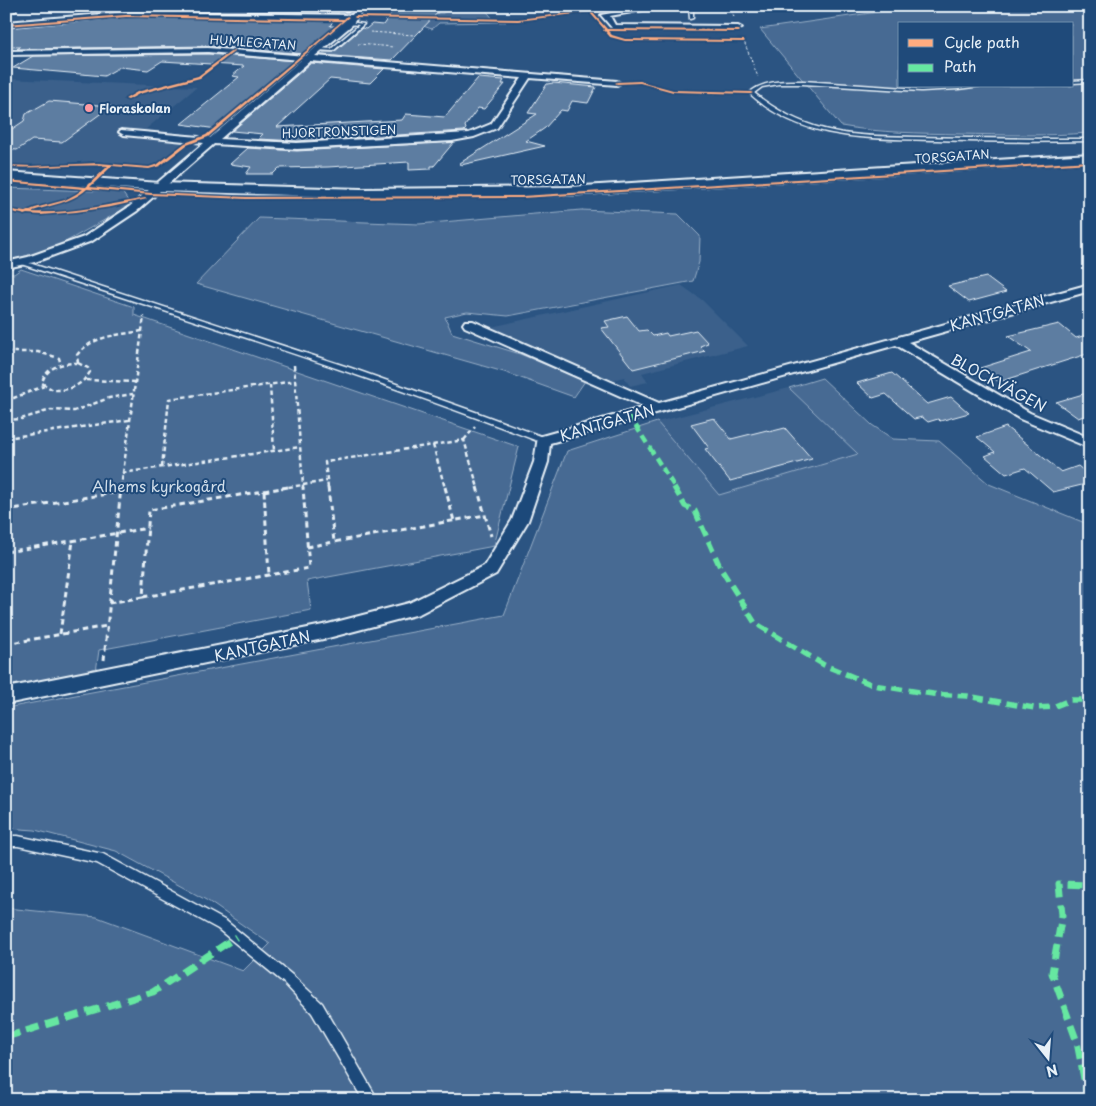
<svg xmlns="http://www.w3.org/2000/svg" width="1096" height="1106" font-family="'Playpen Sans',sans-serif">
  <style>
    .built { fill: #3a608b }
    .green { fill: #476b93; stroke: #98aec6; fill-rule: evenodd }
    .building { fill: #5d7da1; stroke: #e8f1f8 }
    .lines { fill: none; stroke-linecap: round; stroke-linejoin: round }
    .service-casing { stroke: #e8f1f8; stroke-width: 3 }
    .minor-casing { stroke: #e8f1f8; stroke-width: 4 }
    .secondary-casing { stroke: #e8f1f8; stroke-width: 4 }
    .path-far2 { stroke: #e8f1f8; stroke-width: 1; stroke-dasharray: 2.5 2; stroke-linecap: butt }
    .path-far1 { stroke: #e8f1f8; stroke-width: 2.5; stroke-dasharray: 4.5 3; stroke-linecap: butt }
    .path { stroke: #e8f1f8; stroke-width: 3; stroke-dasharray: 5.5 4; stroke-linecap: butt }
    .service { fill: #1f4a7a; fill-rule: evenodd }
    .minor { fill: #1f4a7a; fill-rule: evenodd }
    .secondary { fill: #1f4a7a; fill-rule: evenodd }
    .quiet-far2 { stroke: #66e7a1; stroke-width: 4.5; stroke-dasharray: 8 4.5; stroke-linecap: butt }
    .quiet-far1 { stroke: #66e7a1; stroke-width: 5.5; stroke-dasharray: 11 5.5; stroke-linecap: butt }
    .quiet { stroke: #66e7a1; stroke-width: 7; stroke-dasharray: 14 7; stroke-linecap: butt }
    .cycleway-casing { stroke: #1f4a7a; stroke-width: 3 }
    .cycleway { fill: #ffac80; fill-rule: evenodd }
    .poi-dot { fill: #ff9aa2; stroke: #1f4a7a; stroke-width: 2 }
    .labels { text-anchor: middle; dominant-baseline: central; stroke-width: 4; stroke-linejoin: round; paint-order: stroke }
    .far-street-label { font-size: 12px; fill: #e8f1f8; stroke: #1f4a7a }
    .far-poi-label { font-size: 12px; font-weight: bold; fill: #e8f1f8; stroke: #1f4a7a; text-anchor: start }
    .street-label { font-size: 15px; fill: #e8f1f8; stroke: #1f4a7a }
    .park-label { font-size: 15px; fill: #d0dde9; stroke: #1f4a7a }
  </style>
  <rect width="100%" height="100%" fill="#2b5482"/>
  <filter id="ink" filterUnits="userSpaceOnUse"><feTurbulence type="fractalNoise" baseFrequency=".02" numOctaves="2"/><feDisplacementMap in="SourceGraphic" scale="10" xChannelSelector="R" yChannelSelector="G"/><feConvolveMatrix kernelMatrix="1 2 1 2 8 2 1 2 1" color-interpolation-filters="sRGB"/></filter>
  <g filter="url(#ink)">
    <g class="built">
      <polygon points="6,79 197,87 146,129 200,136 160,167 92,161 19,167 6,165"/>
      <polygon points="681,285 702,300 748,346 642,373 648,382 630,386 624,377 608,381 491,327"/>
      <polygon points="789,388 858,454 719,495 657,422"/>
    </g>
    <g class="green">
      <polygon points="452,6 486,6 484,8 494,20 506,22 439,23 432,29 417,24 421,13 443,13"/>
      <path d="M919,6H1018L1090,12V133C1046,136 1003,135 959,134C920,133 880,133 841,126L760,29ZM900,24H1072V86H900Z"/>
      <polygon points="6,188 122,192 131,205 53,249 6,261"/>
      <polygon points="581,210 678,214 700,236 699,262 693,281 508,316 467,312 445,317 452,333 520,354 585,381 574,397 504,372 196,284 259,218 419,224"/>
      <polygon points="21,269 134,307 134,315 519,447 494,546 307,581 311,610 99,650 96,672 6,688 6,273 14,274"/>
      <polygon points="822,378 872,425 893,439 939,441 989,484 1090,525 1090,1100 6,1100 6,908 97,917 243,971 270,944 208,901 116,851 35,830 6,828 6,708 504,615 567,451 657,422 719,495 858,454 789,388"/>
    </g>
    <g class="building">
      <polygon points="108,6 131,6 128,10 96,13 104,10"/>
      <polygon points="194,6 342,6 338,13 189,11"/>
      <polygon points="396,6 444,6 392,60 320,55 322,52 334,52 362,28 366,29 372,24 383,25"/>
      <polygon points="120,18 333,21 330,26 337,26 305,54 208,46 17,49 20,47 6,47 6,28"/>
      <polygon points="208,54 296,61 217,129 181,124 239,77 232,76 244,66 162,61 148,70 120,67 104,76 13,68 33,56"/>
      <polygon points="311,63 384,69 370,83 330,79 277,127 402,120 406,114 445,117 478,78 504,80 502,84 505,84 484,109 478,108 465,126 466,129 464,131 297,141 258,139 263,134 232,131"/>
      <polygon points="553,83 596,87 588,103 572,101 567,111 561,110 545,128 526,141 545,146 461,165 460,163 537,114 528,113 547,84"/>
      <polygon points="49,101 111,106 62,142 32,140 17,150 6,149 6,133 24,121 26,114"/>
      <polygon points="454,142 434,166 431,166 431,169 409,170 409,162 328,167 279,168 273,174 246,174 251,167 230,164 248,148 297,151"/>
      <polygon points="986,277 1006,292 969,302 948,286"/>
      <polygon points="627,316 639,331 647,330 653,336 666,333 668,336 696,330 708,343 700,346 705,351 633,369 601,328 609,327 605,321"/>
      <polygon points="1059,324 1076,338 1090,334 1090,353 999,382 980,368 1031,352 1008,336"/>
      <polygon points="892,373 927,404 951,397 969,413 940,421 938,419 928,422 922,417 914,419 886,394 873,398 857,383"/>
      <polygon points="1090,392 1090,414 1078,418 1056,402"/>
      <polygon points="714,418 731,439 767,430 769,432 785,428 812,459 730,481 705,449 709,448 691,424"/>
      <polygon points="1006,427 1061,472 1078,466 1090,476 1090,483 1053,492 1025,468 1006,474 985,456 995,452 977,437"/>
    </g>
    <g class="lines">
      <defs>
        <g id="service">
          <polygon points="694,6 704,6 693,9 693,18 690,19 689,8"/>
          <polygon points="16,9 16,11 6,12 6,10"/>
          <polygon points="348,22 364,24 333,51 318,50 319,48 331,49 359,25 348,24"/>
          <polygon points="1090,80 1090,82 1072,83 1072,81"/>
          <path d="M803,81L921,89L981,86L958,89L921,91L803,84H779L762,87L754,93C775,110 798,122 824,129C854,137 885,136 915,137C973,138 1031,139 1090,139V141C1039,142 988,142 937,140C870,138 801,142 749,93C764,80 784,81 803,81Z"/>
          <path d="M20,260L351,368L481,414L546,438L547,440L543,442H540C368,375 193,321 18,263L17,262Z"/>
          <polygon points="6,836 18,836 103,854 226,921 292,975 322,1003 378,1100 363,1100 312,1013 284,983 218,929 97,863 18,846 6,846"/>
        </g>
        <g id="minor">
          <path d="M358,6H365L352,25L315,56L617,81L621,83L617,85L530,78L497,128L474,137L452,141L297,149L214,144L137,211L92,241L35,262L6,268V262L28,257L84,237L129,207L204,143L124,135L119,132L121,130L210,138L301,60L208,52L6,55V51L208,48L306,56L348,19L127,16L6,26V22L127,12L352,15ZM310,61L522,78L491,124L469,133L297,143L220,139Z"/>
          <polygon points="647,6 665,6 610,16 615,25 738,26 742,28 738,30 613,29 601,15"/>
          <polygon points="1090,284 1090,291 908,342 1030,413 1090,438 1090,448 1020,419 896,345 550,443 548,462 528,521 496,574 419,614 328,638 6,704 6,688 328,624 409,603 484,566 512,520 534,462 538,437 645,407 465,327 463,324 465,321 473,321 659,403"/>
        </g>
        <polygon id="secondary" points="1090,154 1090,162 568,195 361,197 160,191 6,180 6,172 160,183 361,189 568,187"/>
      </defs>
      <use href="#service" class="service-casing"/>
      <use href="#minor" class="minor-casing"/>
      <use href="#secondary" class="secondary-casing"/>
      <g class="path-far2">
        <polyline points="730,6 734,17"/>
        <polyline points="370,32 414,35"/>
        <polyline points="743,39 758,77"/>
        <polyline points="358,44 394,47"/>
      </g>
      <g class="path-far1">
        <polyline points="6,352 38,352 59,358 61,365"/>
        <path d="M78,363L88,368L90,372C82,386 68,391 53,390L42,383C46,366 63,363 78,363Z"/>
        <path d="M78,363L77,355C93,335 119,335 142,331"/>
        <polyline points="294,365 303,485"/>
        <polyline points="86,380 135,382"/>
        <polyline points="270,385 274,451"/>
        <polyline points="6,401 44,386"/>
        <polyline points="6,420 21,419 51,410 74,411 109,398 133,394"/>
        <polyline points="6,438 129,420"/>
        <polyline points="464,440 475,427"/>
        <polyline points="433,445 445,488"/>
        <polyline points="162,467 169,399 295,381"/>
        <polyline points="122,473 300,447"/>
        <polyline points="303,485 303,488"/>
        <polyline points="303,485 327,481"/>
        <polyline points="121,488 144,316"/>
        <polyline points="281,488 303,485"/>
        <polyline points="328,488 325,462 464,440 478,488"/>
      </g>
      <g class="path">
        <polyline points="288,487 149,510 143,597 309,568 303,487"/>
        <polyline points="328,487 334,542 485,515"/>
        <polyline points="445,487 454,521"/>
        <polyline points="477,487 485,515"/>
        <polyline points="264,491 269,575"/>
        <polyline points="6,510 120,492"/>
        <polyline points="485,515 491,536"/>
        <polyline points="307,547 334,542"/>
        <polyline points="6,552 148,528"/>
        <polyline points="109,603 143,597"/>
        <polyline points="60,634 73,541"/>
        <polyline points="6,644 107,626"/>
        <polyline points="104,660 121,487"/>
      </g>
      <use href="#service" class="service"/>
      <use href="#minor" class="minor"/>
      <use href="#secondary" class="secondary"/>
      <polyline class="quiet-far2" points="627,417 634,423 675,488"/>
      <polyline class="quiet-far1" points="674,487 685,506 695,511 721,569 755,623 824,665 873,685 933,694 967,696 1034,708 1053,707 1070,700 1090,700"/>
      <g class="quiet">
        <polyline points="6,1037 153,992 236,937"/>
        <polyline points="1088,1100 1077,1042 1052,973 1062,915 1059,884 1090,885"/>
      </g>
      <defs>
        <g id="cycleway">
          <polygon points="630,6 640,6 592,12 607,29 739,30 740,31 739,32 608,31 612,35 625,39 744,40 745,41 744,42 625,41 610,37 605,31 603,31 604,29 591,14 591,12 518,21 355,18 354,17 355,16 518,19"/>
          <path d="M126,15L344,19L347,16L349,17L208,137L187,145L160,166L149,169L112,166L90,187L151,193L246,197L522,196L1090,161V163L522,198L246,199L151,195L87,189C70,204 51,204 31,212C69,214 107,205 145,198L147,199L111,207L76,212L41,215L27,214L24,215L22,214L6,211V209L25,212L35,208L65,200L76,194L83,189L6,182V180L86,187L108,166C74,164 40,169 6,167V165L32,166L98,163L149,167L158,164L185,143L206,135L342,21L126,17L6,26V24Z"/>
          <polygon points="233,50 235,51 200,78 139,94 128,100 125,99 137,92 198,76"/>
          <polygon points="640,81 673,90 751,92 753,93 751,94 673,92 640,83 617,84 615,83 617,82"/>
        </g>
      </defs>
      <use href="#cycleway" class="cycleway-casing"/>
      <use href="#cycleway" class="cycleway"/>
    </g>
  </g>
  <circle class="poi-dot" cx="89" cy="108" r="5"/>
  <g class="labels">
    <g class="far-street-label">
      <text transform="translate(253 42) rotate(4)">HUMLEGATAN</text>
      <text transform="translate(339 131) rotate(-2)">HJORTRONSTIGEN</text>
      <text transform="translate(952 156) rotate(-4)">TORSGATAN</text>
      <text transform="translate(548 179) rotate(-1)">TORSGATAN</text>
    </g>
    <g class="far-poi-label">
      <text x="99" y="108">Floraskolan</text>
    </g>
    <g class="street-label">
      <text transform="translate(997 312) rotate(-16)">KANTGATAN</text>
      <text transform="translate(999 382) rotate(28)">BLOCKVÄGEN</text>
      <text transform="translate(607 422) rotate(-16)">KANTGATAN</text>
      <text transform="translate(262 645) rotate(-12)">KANTGATAN</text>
    </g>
    <g class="park-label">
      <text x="159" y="485">Alhems kyrkogård</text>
    </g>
  </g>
  <rect width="1096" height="1106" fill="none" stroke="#1f4a7a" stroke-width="25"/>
  <rect x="12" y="12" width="1071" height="1081" fill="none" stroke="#e8f1f8" stroke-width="2" filter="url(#ink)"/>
  <rect x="898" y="22" width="175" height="65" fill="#1f4a7a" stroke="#6f8dac"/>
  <rect x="908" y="39" width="25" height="8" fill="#ffac80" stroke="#6f8dac"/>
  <text x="944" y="48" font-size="15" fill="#e8f1f8">Cycle path</text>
  <rect x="908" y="64" width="25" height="8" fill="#66e7a1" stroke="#6f8dac"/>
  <text x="944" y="72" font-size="15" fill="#e8f1f8">Path</text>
  <g transform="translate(1048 1058) rotate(163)" stroke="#1f4a7a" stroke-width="4" paint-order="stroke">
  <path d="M0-4L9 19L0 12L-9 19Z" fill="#e8f1f8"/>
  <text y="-8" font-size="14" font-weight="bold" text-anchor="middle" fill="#e8f1f8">N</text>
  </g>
</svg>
